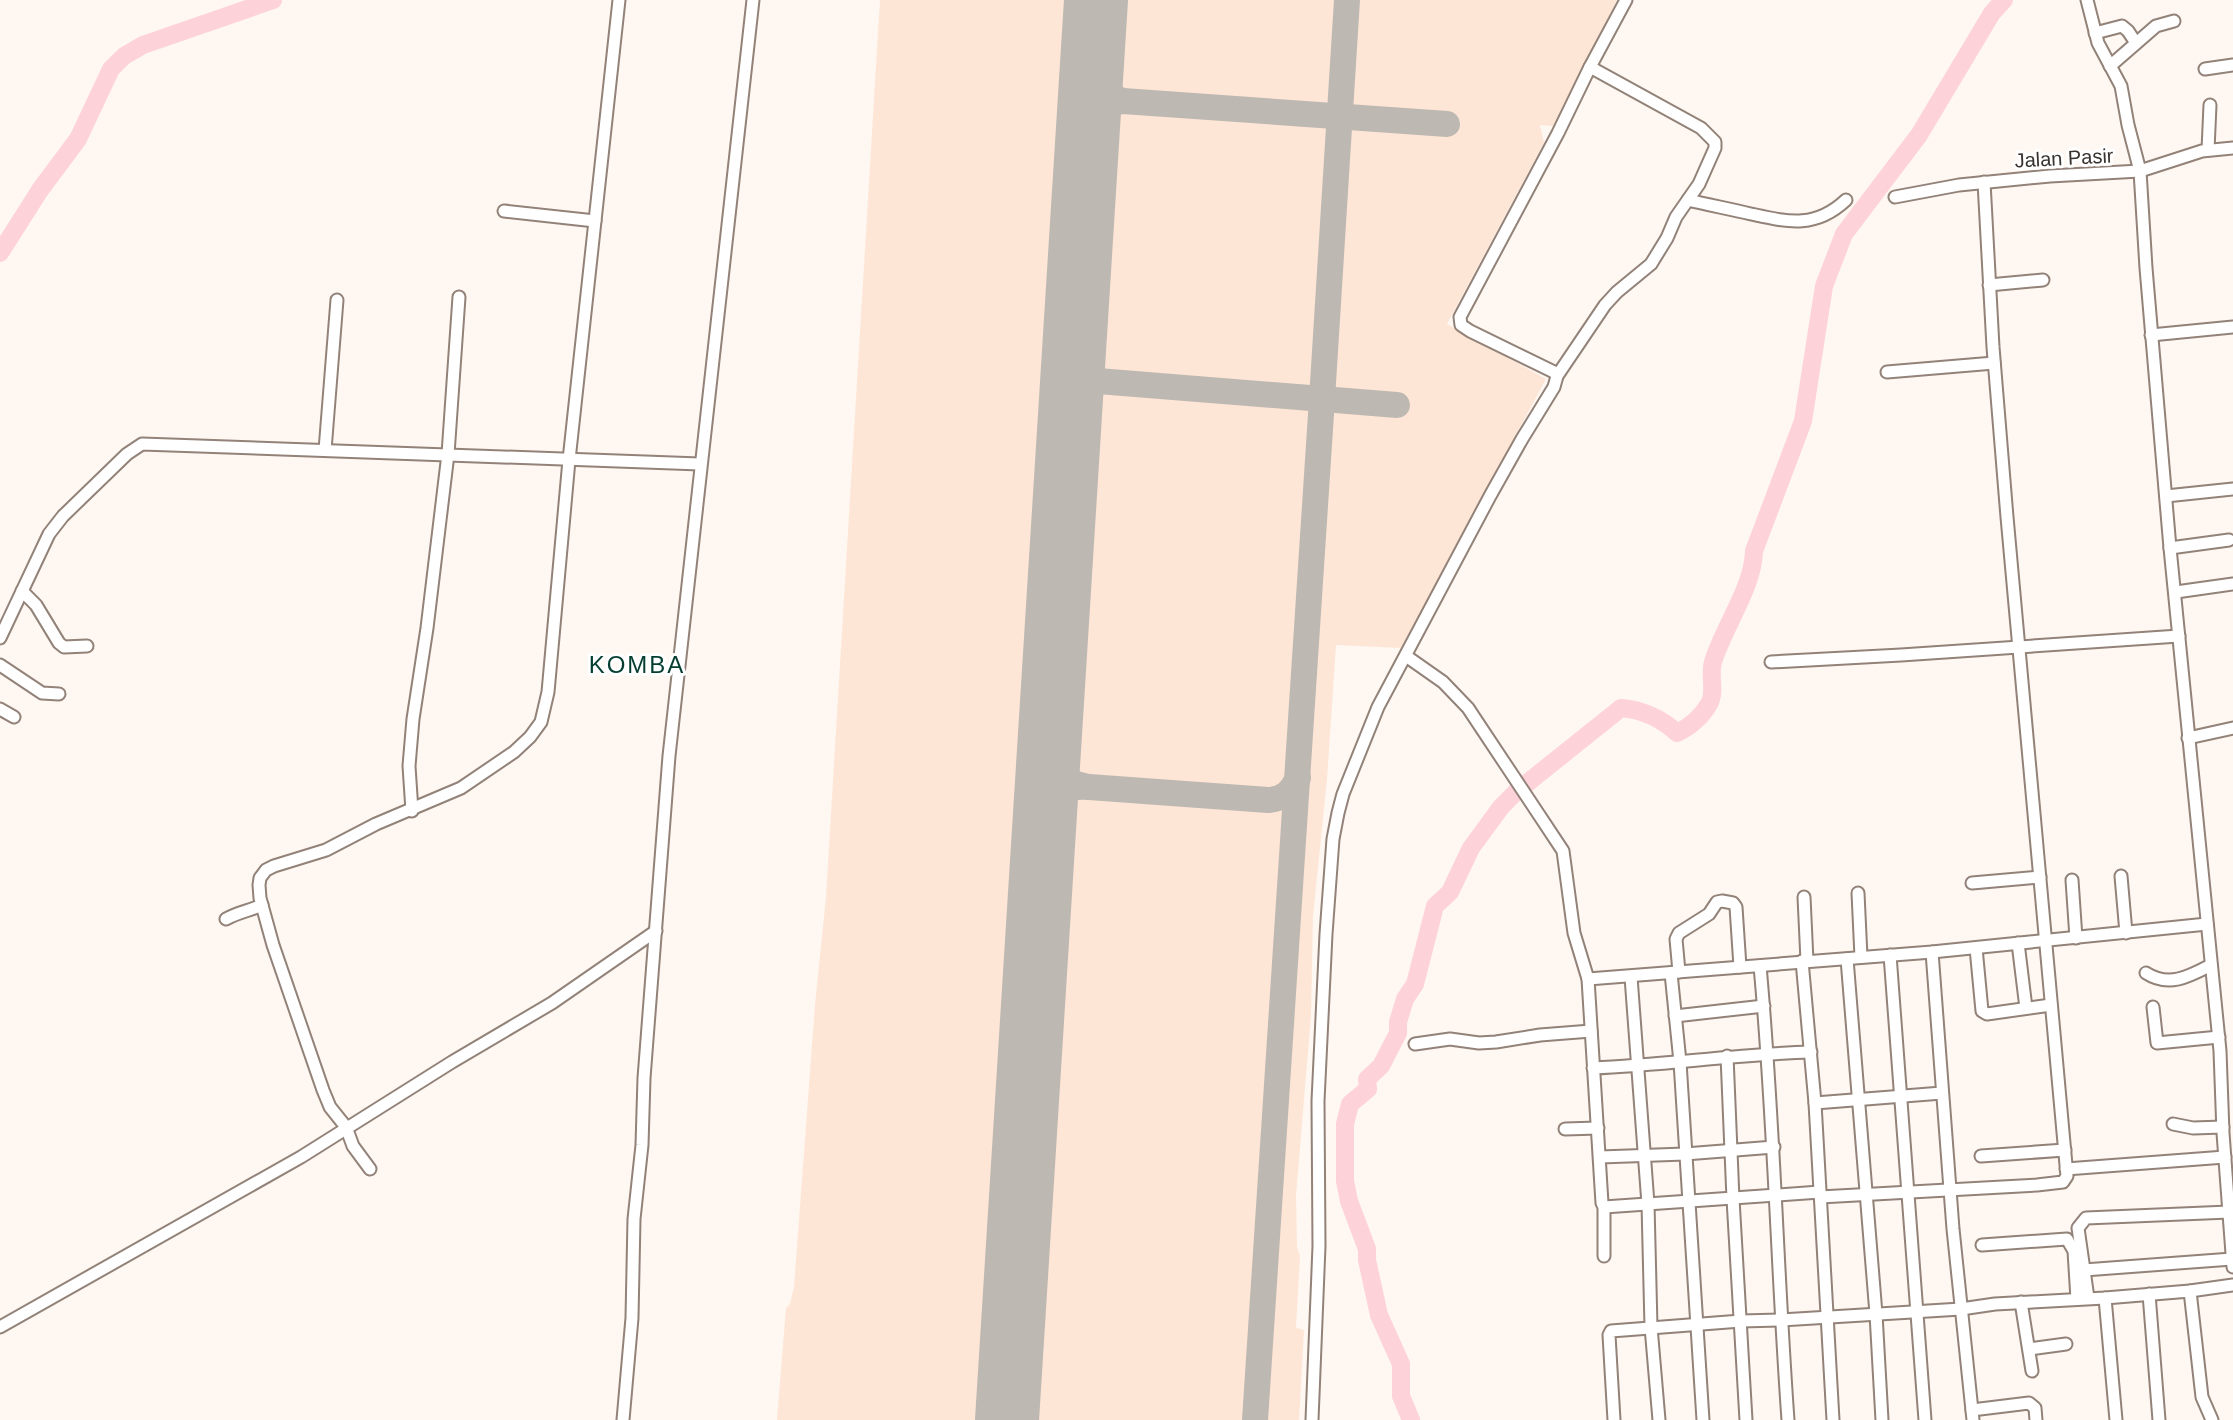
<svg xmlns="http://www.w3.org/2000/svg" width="2233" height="1420" font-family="Helvetica,sans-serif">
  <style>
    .built { fill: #fee6d6 }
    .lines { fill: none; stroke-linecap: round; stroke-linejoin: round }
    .river { stroke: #fed2d9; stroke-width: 18 }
    .taxiway { stroke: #beb8b3; stroke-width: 26 }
    .runway { stroke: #beb8b3; stroke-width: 64 }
    .street-casing { stroke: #928278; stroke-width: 15 }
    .street { stroke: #fff; stroke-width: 11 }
    .labels { text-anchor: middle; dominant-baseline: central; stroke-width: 6; stroke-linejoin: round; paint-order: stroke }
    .street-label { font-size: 20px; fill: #39332f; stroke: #fff }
    .quarter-label { font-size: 24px; letter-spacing: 2px; fill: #053e31; stroke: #fff }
  </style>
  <rect width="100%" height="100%" fill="#fef7f2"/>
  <polygon class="built" points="880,0 1617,0 1553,126 1540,125 1544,143 1447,324 1546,379 1401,648 1336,645 1327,779 1313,916 1311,1015 1296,1195 1297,1247 1300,1256 1296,1328 1304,1330 1299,1420 777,1420 786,1308 790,1304 794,1287 815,1005 826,897"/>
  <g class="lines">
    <g class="river">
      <polyline points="0,253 40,190 78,139 111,69 124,56 143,45 273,0"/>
      <path d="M1411,1420L1401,1396V1364L1379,1315L1367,1260V1249L1349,1201L1345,1181V1124L1350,1104L1368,1089L1367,1079L1381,1066L1398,1033V1022L1405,999L1415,984L1435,906L1450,892L1471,848L1501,807L1516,792L1621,708C1644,710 1661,718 1677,733C1691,726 1701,718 1709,704C1716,693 1709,675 1713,662C1724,626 1753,588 1754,551L1803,421L1824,286L1844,234L1919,135L1992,13L2004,0"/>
    </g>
    <g class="taxiway">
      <path d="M1093,60C1095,81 1102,94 1123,101"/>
      <path d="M1088,130C1097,113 1104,103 1123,101L1447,124"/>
      <polyline points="1073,379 1397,405"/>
      <path d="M1089,787L1268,800C1284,799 1291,792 1298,778"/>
      <path d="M1044,830C1051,800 1054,785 1089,787C1045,780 1051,753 1051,717"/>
      <polyline points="1255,1420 1322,399 1347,0"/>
    </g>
    <polyline class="runway" points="1007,1420 1096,0"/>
    <defs>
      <g id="street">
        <polyline points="2087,0 2098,43 2121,86 2128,125 2140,171 2146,268 2170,548 2220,1051 2223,1133 2233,1267"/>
        <polyline points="2095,33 2122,26 2128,31 2136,43"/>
        <polyline points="2110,66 2156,26 2174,21"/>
        <polyline points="2205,69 2233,65"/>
        <polyline points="2208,150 2210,105"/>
        <polyline points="1895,197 1959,185 2050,176 2140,171 2202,151 2233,148"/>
        <path d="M1688,200C1709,205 1730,209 1751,214C1788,222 1815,229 1846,200"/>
        <polyline points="504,211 595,221"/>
        <polyline points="1989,285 2043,280"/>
        <polyline points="2151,335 2233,327"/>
        <polyline points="1887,372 1994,363"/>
        <polyline points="1557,376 1554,372 1470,331 1461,325 1460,317 1558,133 1590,67 1626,0"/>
        <polyline points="325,450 337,300"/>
        <polyline points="2166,496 2233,489"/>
        <polyline points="2170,548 2229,540"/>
        <polyline points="22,591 36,605 59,643 64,647 87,646"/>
        <polyline points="2176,592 2233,584"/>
        <polyline points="0,638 49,534 63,516 127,454 142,444 700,464"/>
        <polyline points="1406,656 1443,682 1468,708 1563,851 1574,933 1588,979 1602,1203 1604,1207 1604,1256"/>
        <polyline points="1771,662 1901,655 2179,636"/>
        <polyline points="0,665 42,693 59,694"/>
        <polyline points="0,709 14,717"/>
        <polyline points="2188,738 2233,728"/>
        <polyline points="412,811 409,766 413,719 427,628 448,454 459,297"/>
        <polyline points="2121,876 2126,933"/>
        <polyline points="2072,880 2076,938"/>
        <polyline points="1972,883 2040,877"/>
        <polyline points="1858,893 1861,957"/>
        <polyline points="1804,897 1807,961"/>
        <path d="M226,919C238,912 249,911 262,905"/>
        <polyline points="2018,943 2026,1008"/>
        <polyline points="1976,948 1982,1011 1987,1014 2051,1005"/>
        <polyline points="1932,952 1953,1229 1973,1420"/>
        <polyline points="1890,955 1925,1420"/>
        <polyline points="1847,959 1876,1314 1882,1420"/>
        <polyline points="1802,961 1815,1103 1833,1420"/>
        <path d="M1760,966C1774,1117 1777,1269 1788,1420"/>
        <polyline points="1679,972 1676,939 1679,933 1709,914 1717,902 1722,901 1733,903 1736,907 1740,967"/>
        <polyline points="1671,973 1680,1062 1703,1420"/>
        <path d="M2146,973C2169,988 2190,976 2211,965"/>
        <polyline points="1631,977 1648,1204 1651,1327 1659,1420"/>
        <polyline points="1588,979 1932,952 2207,924"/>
        <polyline points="2153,1007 2157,1043 2219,1037"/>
        <polyline points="1675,1016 1764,1006"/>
        <polyline points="1415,1044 1450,1039 1479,1043 1496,1042 1540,1035 1591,1031"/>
        <polyline points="1727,1056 1733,1199 1746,1420"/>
        <path d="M1593,1068C1666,1065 1738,1054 1811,1052"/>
        <polyline points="1815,1103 1942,1093"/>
        <polyline points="2173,1124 2193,1128 2223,1127"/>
        <polyline points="1565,1129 1598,1128"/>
        <polyline points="1981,1156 2065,1150"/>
        <polyline points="1600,1157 1685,1154 1774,1147"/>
        <polyline points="370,1169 353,1146 346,1127 330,1107 323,1090 273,945 260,898 259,885 260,878 266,870 274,866 326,850 376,824 461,788 514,752 530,737 541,722 548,692 569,460 619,0"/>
        <polyline points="2066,1169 2225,1157"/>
        <polyline points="1820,1197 2037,1185 2063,1182 2067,1176 2007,517 1993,347 1984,182"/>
        <polyline points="1604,1207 1820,1192"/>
        <polyline points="1982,1245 2067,1239 2074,1251 2077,1299"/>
        <polyline points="2084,1270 2232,1259"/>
        <polyline points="2190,1291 2202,1397 2212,1420"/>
        <polyline points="2149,1294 2159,1420"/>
        <polyline points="2088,1298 2078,1228 2086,1218 2229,1212"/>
        <polyline points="2105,1298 2116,1420"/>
        <polyline points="2021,1302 2032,1371"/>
        <polyline points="0,1327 301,1157 452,1062 552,1003 656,931"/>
        <polyline points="2029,1349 2066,1344"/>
        <polyline points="1972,1410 2029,1403 2035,1408 2036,1420"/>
        <polyline points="623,1420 632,1318 634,1219 642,1145 644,1078 669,756 753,0"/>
        <polyline points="1312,1420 1319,1246 1318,1101 1326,934 1333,839 1338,813 1343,794 1378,707 1490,496 1522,439 1554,387 1557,376 1605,305 1617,292 1651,264 1667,238 1676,217 1699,184 1715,148 1715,142 1701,128 1590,67"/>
        <polyline points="1614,1420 1609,1335 1611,1331 1741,1321 1781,1320 1961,1309 1995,1304 2105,1298 2190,1291 2233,1285"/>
      </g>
    </defs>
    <use href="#street" class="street-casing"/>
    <use href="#street" class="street"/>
  </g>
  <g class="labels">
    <g class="street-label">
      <text transform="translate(2064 158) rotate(-3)">Jalan Pasir</text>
    </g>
    <g class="quarter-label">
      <text x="637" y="664">KOMBA</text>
    </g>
  </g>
</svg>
